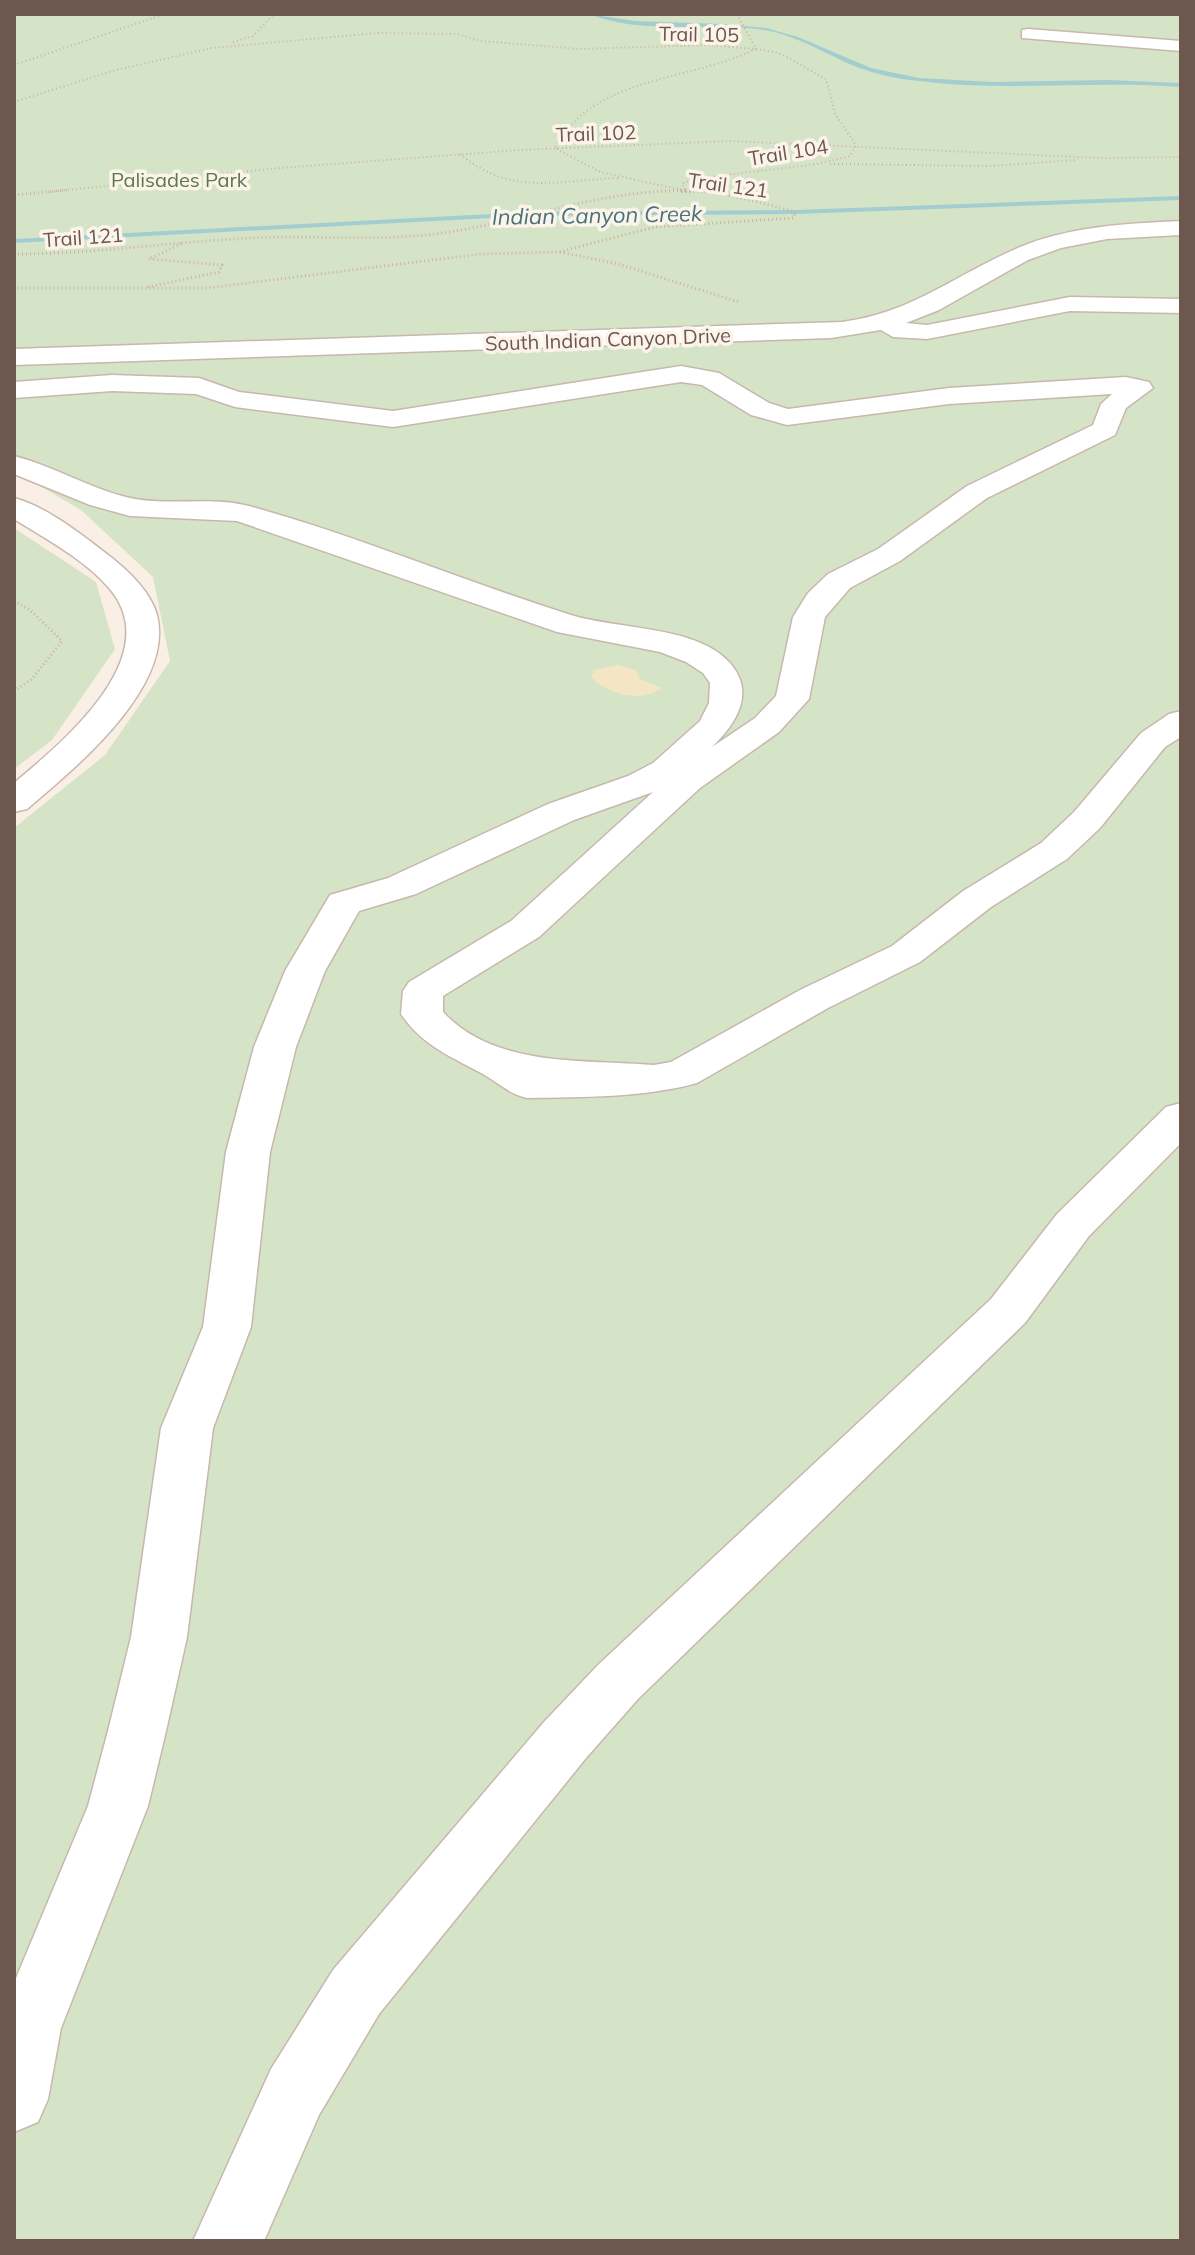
<svg xmlns="http://www.w3.org/2000/svg" width="1195" height="2255" font-family="Mulish,sans-serif">
  <style>
    .green { fill: #d5e4c6 }
    .sand { fill: #f4e5c4 }
    .lines { fill: none; stroke-linecap: round; stroke-linejoin: round }
    .stream { fill: #a4cdd0; fill-rule: evenodd }
    .minor-casing { stroke: #c8b7ad; stroke-width: 3 }
    .path-far1 { stroke: #cfb1a4; stroke-width: 2; stroke-dasharray: 1 3; stroke-linecap: butt }
    .path { stroke: #cfb1a4; stroke-width: 3; stroke-dasharray: 1 3; stroke-linecap: butt }
    .minor { fill: #fff; fill-rule: evenodd }
    .labels { text-anchor: middle; dominant-baseline: central; stroke-width: 7; stroke-linejoin: round; paint-order: stroke }
    .far-street-label { font-size: 20px; fill: #6e574e; stroke: #fcf4eb }
    .far-park-label { font-size: 20px; fill: #5c784b; stroke: #fcf4eb }
    .far-water-label { font-size: 22px; font-style: italic; fill: #477478; stroke: #fcf4eb }
  </style>
  <rect width="100%" height="100%" fill="#f9efe5"/>
  <g class="green">
    <polygon points="14,14 1181,14 1181,2241 14,2241 14,828 105,755 170,661 153,577 81,510 14,471"/>
    <polygon points="14,528 96,582 115,649 52,740 14,769"/>
  </g>
  <path class="sand" d="M618,665L636,670L640,679L662,688C641,703 609,695 591,677L594,670Z"/>
  <g class="lines">
    <g class="stream">
      <path d="M589,14L635,21L722,24L766,28L798,37L871,68L919,78L993,82L1108,80L1181,83V87C1094,80 1006,92 919,81C897,79 875,74 854,66C824,53 796,35 764,30C707,21 643,36 589,14Z"/>
      <polygon points="1181,196 1181,200 796,214 531,216 14,243 14,239 531,212 796,210"/>
    </g>
    <defs>
      <g id="minor">
        <polygon points="1028,29 1181,41 1181,51 1022,38 1022,30"/>
        <path d="M1181,221V235L1107,239L1061,248L1028,260L939,310L906,323L927,325L1070,297L1181,299V313L1070,311L927,339L893,337L881,330L831,338L14,365V349L842,322C910,313 951,278 1011,251C1065,226 1123,224 1181,221Z"/>
        <path d="M681,366L719,373L769,403L788,409L949,388L1126,377L1149,382L1153,388L1126,408L1115,435L987,498L900,561L850,588L825,617L809,699L779,732L700,788L539,937L443,996V1012C495,1068 583,1059 654,1065L671,1062L800,990L892,946L963,891L1041,843L1074,812L1141,733L1169,714L1181,711V737L1165,747L1100,828L1067,859L991,907L920,962L828,1008L697,1083C642,1098 584,1097 527,1098C509,1094 499,1083 483,1074C450,1056 423,1046 401,1014L403,991L409,982L511,921L653,792L574,820L416,894L359,911L325,971L296,1047L270,1152L251,1327L213,1428L187,1637L166,1731L148,1806L61,2028L48,2099L38,2122L14,2132V1983L88,1806L108,1731L131,1637L161,1428L203,1327L226,1152L254,1047L285,971L330,895L388,878L548,804L628,776L653,763L700,721L709,703L710,683L703,673L686,662L660,652L557,632L237,521L130,516L90,505L14,474V456C51,465 85,486 122,496C163,508 207,495 249,506C358,536 463,581 571,615C615,629 694,626 727,660C757,690 738,722 712,747L755,718L776,696L793,617L808,593L828,574L878,549L967,486L1093,425L1101,404L1112,394L949,404L787,425L751,415L702,385L681,382L393,427L235,407L196,394L112,391L14,398V382L112,375L199,378L239,392L393,411Z"/>
        <path d="M14,498C45,506 78,532 103,551C123,566 150,589 157,615C175,687 75,768 27,809L14,812V783C62,743 168,656 109,588C84,559 46,539 14,519Z"/>
        <polygon points="1181,1103 1181,1143 1089,1236 1025,1323 638,1699 586,1758 379,2014 319,2115 264,2241 193,2241 271,2069 333,1970 544,1722 598,1665 991,1299 1057,1214 1166,1107"/>
      </g>
    </defs>
    <use href="#minor" class="minor-casing"/>
    <g class="path-far1">
      <polyline points="737,14 756,49"/>
      <polyline points="233,42 253,36 274,14"/>
      <path d="M756,49L779,53L826,79L835,114L856,145L850,156L817,164L692,179L682,184L687,191L600,172L555,148C594,75 689,82 756,49Z"/>
      <polyline points="14,65 165,14"/>
      <polyline points="14,102 116,70 212,48 377,33 457,34 481,41 580,49 709,45 756,49"/>
      <path d="M460,154C512,197 556,180 618,178"/>
      <polyline points="830,164 992,166 1076,160"/>
      <polyline points="48,192 280,168 519,150 731,141 1101,158 1181,157"/>
      <polyline points="682,192 692,192"/>
    </g>
    <g class="path">
      <polyline points="680,190 686,190"/>
      <polyline points="14,195 68,190"/>
      <polyline points="560,252 618,264 739,302"/>
      <path d="M14,254C93,254 171,242 250,238C309,235 367,241 426,235C514,226 599,188 689,191C725,192 761,203 796,212L793,218L655,227L559,252L480,254L208,288H14"/>
      <polyline points="148,287 219,272 222,265 149,259 183,243"/>
      <polyline points="14,601 30,610 62,641 32,679 14,691"/>
    </g>
    <use href="#minor" class="minor"/>
  </g>
  <g class="labels">
    <g class="far-street-label">
      <text transform="translate(699 34) rotate(1)">Trail 105</text>
      <text transform="translate(596 133) rotate(-2)">Trail 102</text>
      <text transform="translate(788 152) rotate(-9)">Trail 104</text>
      <text transform="translate(728 185) rotate(8)">Trail 121</text>
      <text transform="translate(83 237) rotate(-4)">Trail 121</text>
      <text transform="translate(608 339) rotate(-2)">South Indian Canyon Drive</text>
    </g>
    <g class="far-park-label">
      <text x="179" y="179">Palisades Park</text>
    </g>
    <g class="far-water-label">
      <text transform="translate(597 215) rotate(-1)">Indian Canyon Creek</text>
    </g>
  </g>
  <rect width="1195" height="2255" fill="none" stroke="#6e574e" stroke-width="32"/>
</svg>
